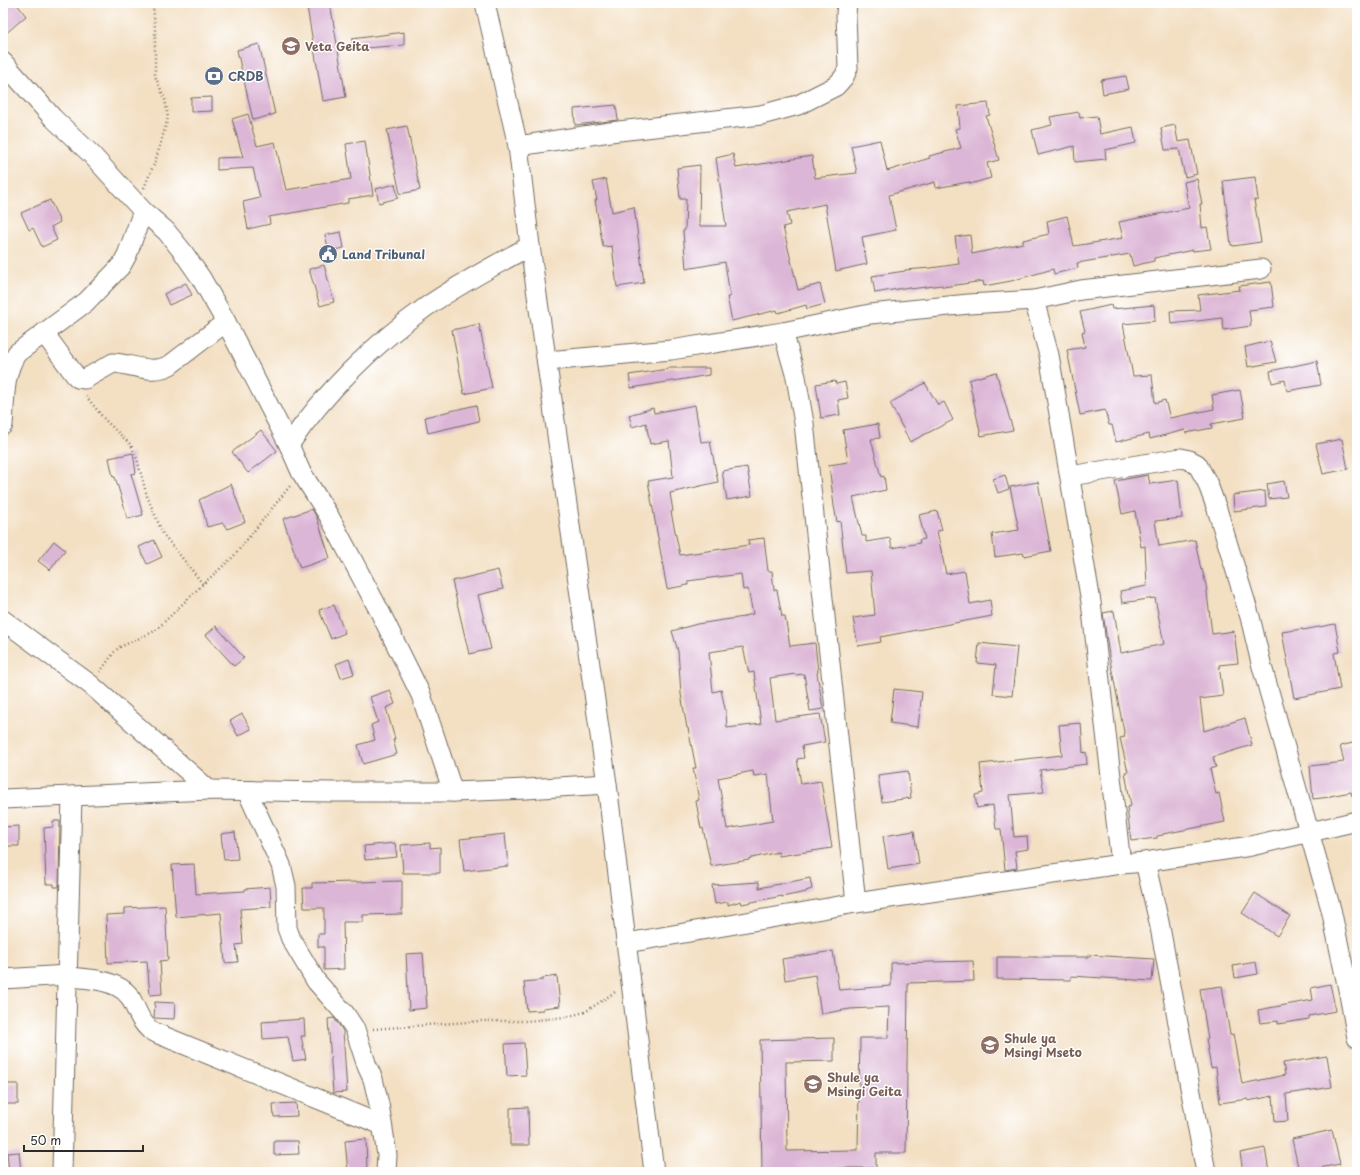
<svg xmlns="http://www.w3.org/2000/svg" width="1360" height="1175" font-family="'Playpen Sans',sans-serif">
  <style>
    .building { fill: #dcb6d6; fill-rule: evenodd }
    .lines { fill: none; stroke-linecap: round; stroke-linejoin: round }
    .minor-casing { stroke: #716a60; stroke-width: 21 }
    .path { stroke: #716a60; stroke-width: 2.5; stroke-dasharray: 1 3; stroke-linecap: butt }
    .minor { stroke: #fff; stroke-width: 19 }
    .labels { text-anchor: middle; dominant-baseline: central; stroke-width: 3; stroke-linejoin: round; paint-order: stroke }
    .education-label { font-size: 12px; font-weight: bold; fill: #785e54; stroke: #fff; text-anchor: start }
    .service-label { font-size: 12px; font-weight: bold; fill: #4e5e75; stroke: #fff; text-anchor: start }
  </style>
  <rect width="100%" height="100%" fill="#fff"/>
  <filter id="ink" filterUnits="userSpaceOnUse"><feTurbulence type="fractalNoise" baseFrequency=".025" numOctaves="2"/><feDisplacementMap in="SourceGraphic" scale="8" xChannelSelector="R" yChannelSelector="G"/><feConvolveMatrix kernelMatrix="1 2 1 2 8 2 1 2 1" color-interpolation-filters="sRGB"/></filter>
  <filter id="wash" filterUnits="userSpaceOnUse"><feTurbulence type="fractalNoise" baseFrequency=".012" numOctaves="4" result="noise"/><feDisplacementMap in="SourceGraphic" scale="16" xChannelSelector="R" yChannelSelector="G"/><feGaussianBlur stdDeviation="0.9" result="paint"/><feColorMatrix in="noise" values="0 0 0 0 0 0 0 0 0 0 0 0 0 0 0 0 0 1.4 0 .05"/><feComposite in="paint" operator="in"/></filter>
  <g filter="url(#wash)">
    <rect width="100%" height="100%" fill="#f3dfc2"/>
    <g id="blocks">
      <g class="building">
        <polygon points="3,3 16,3 26,16 3,36"/>
        <polygon points="330,3 346,97 323,101 307,7"/>
        <polygon points="404,32 404,45 353,49 352,39"/>
        <polygon points="259,44 275,114 253,120 237,50"/>
        <polygon points="1126,76 1129,89 1103,94 1101,80"/>
        <polygon points="212,97 212,111 191,112 191,98"/>
        <polygon points="988,103 990,115 986,116 999,160 987,163 991,178 970,184 969,182 936,188 935,182 889,195 896,230 862,237 867,264 836,271 825,204 787,212 790,225 783,227 798,290 820,284 825,304 807,309 806,305 778,313 777,310 732,321 727,297 730,297 725,262 686,269 683,231 685,230 686,199 680,199 677,168 700,165 699,226 726,226 716,158 733,154 736,168 812,156 815,178 857,173 851,146 880,140 887,171 930,158 929,156 961,148 955,129 960,128 958,106"/>
        <polygon points="616,105 618,120 575,125 574,109"/>
        <polygon points="1079,112 1080,118 1097,116 1100,134 1133,127 1136,143 1105,150 1106,159 1075,162 1074,146 1038,155 1032,130 1052,125 1050,117"/>
        <polygon points="248,114 257,146 275,142 286,190 351,179 346,144 365,141 373,195 348,199 348,203 269,217 270,224 248,229 243,202 260,198 253,168 217,170 217,158 243,157 232,119"/>
        <polygon points="1175,125 1178,142 1190,140 1197,174 1185,177 1179,149 1165,150 1161,128"/>
        <polygon points="407,126 420,190 400,194 387,130"/>
        <polygon points="1255,177 1258,200 1254,200 1261,242 1233,246 1233,245 1231,245 1223,181"/>
        <polygon points="606,179 612,212 634,207 644,283 617,287 612,246 603,247 595,200 597,200 593,182"/>
        <polygon points="1197,179 1202,204 1200,204 1202,228 1207,227 1211,249 1193,251 1193,250 1154,258 1154,261 1133,266 1130,254 1077,263 1078,268 1054,274 1053,269 1011,281 984,286 983,281 943,287 942,285 910,289 909,287 875,293 872,276 905,271 905,270 931,268 959,264 955,237 970,235 972,254 1023,243 1023,240 1049,234 1047,221 1067,216 1074,246 1123,238 1119,222 1189,208 1184,182"/>
        <polygon points="395,184 398,198 379,203 376,189"/>
        <polygon points="50,200 60,222 51,227 57,240 42,247 33,228 29,230 21,213"/>
        <polygon points="341,232 344,248 329,251 325,235"/>
        <polygon points="324,265 334,302 320,306 309,269"/>
        <polygon points="1271,282 1274,307 1249,310 1251,326 1224,330 1222,318 1171,324 1170,311 1200,310 1198,295 1240,290 1239,286"/>
        <polygon points="186,283 192,295 169,305 164,294"/>
        <polygon points="1111,305 1112,309 1154,305 1155,321 1123,324 1133,376 1152,375 1155,403 1165,400 1170,418 1214,409 1212,395 1240,390 1245,418 1211,424 1212,428 1186,433 1185,430 1150,439 1149,434 1116,442 1112,425 1109,425 1105,410 1080,415 1067,350 1085,347 1082,332 1085,331 1080,312"/>
        <polygon points="479,324 492,388 464,394 452,330"/>
        <polygon points="1270,341 1276,362 1248,367 1245,347"/>
        <polygon points="1317,361 1321,385 1287,391 1285,380 1272,383 1270,371"/>
        <polygon points="668,368 709,368 709,375 631,388 629,375 668,369"/>
        <polygon points="996,372 1013,430 981,436 969,380"/>
        <polygon points="835,381 836,384 845,382 848,398 838,400 840,415 821,418 816,384"/>
        <polygon points="925,383 938,405 944,402 953,420 910,442 890,403"/>
        <polygon points="476,405 479,421 428,433 425,417"/>
        <path d="M695,405L701,442L710,441L718,482L670,493L673,511L671,512L680,555L749,545L748,540L764,538L768,571H772L774,590H777L782,616H785L790,646L815,643L818,672L817,673L823,709L810,711L804,674L795,675V674L770,678L775,720L820,714L825,742L802,746L804,758L797,759L801,784L821,781L832,848L779,856L778,852L748,859L749,860L711,866L703,828L701,829L696,801L699,800L693,768H696L688,728H687L681,694L678,651L672,631L697,624L744,617V616L753,614L748,589L743,590L741,574L688,581V585L667,589L648,481L673,477L669,441L650,444L646,423L632,427L629,415L653,408L654,413ZM743,647L749,673L754,672L761,724L727,728L726,713L721,690L713,692L709,652ZM753,771L754,776L768,774L773,821L727,829L718,778Z"/>
        <polygon points="878,424 880,438 871,439 881,477 884,476 886,490 853,497 862,536 866,536 866,542 890,538 892,548 920,543 919,540 925,539 919,515 937,511 942,530 937,531 946,574 965,571 970,604 990,600 992,616 880,637 881,642 858,646 853,618 875,615 871,571 846,573 840,521 837,522 834,506 829,465 848,462 843,430"/>
        <polygon points="261,430 277,451 248,473 232,452"/>
        <polygon points="1342,439 1348,469 1323,474 1316,444"/>
        <polygon points="133,453 136,473 131,474 143,515 128,519 115,477 113,477 109,458"/>
        <polygon points="747,467 752,496 727,500 722,471"/>
        <polygon points="1005,475 1009,489 998,493 993,479"/>
        <polygon points="1148,475 1150,484 1178,480 1182,518 1155,521 1159,546 1195,540 1201,570 1202,569 1206,585 1212,634 1234,631 1238,663 1219,665 1223,696 1200,699 1204,731 1245,718 1252,745 1213,757 1216,767 1210,769 1216,794 1219,793 1225,822 1163,834 1163,835 1157,836 1157,838 1131,841 1127,807 1131,806 1125,772 1128,772 1120,738 1125,737 1109,655 1103,613 1114,611 1121,653 1164,644 1155,598 1122,603 1120,591 1147,586 1145,546 1141,547 1135,511 1122,514 1115,481"/>
        <polygon points="1284,481 1287,497 1269,499 1267,484"/>
        <polygon points="1038,482 1051,551 1024,556 1023,553 995,557 992,534 1019,530 1010,487"/>
        <polygon points="231,484 245,522 227,529 223,523 207,527 203,510 199,500"/>
        <polygon points="1265,491 1266,507 1234,511 1233,495"/>
        <polygon points="312,509 317,518 330,558 300,568 283,519"/>
        <polygon points="154,540 162,557 147,564 139,547"/>
        <polygon points="54,541 65,550 50,570 38,561"/>
        <polygon points="498,570 503,589 478,595 491,649 469,654 452,581"/>
        <polygon points="334,605 345,633 331,639 319,610"/>
        <polygon points="1335,624 1340,652 1334,653 1340,689 1294,698 1282,632 1303,629 1303,630"/>
        <polygon points="216,626 244,658 234,666 206,635"/>
        <polygon points="979,643 1017,647 1012,696 993,694 996,665 977,663"/>
        <polygon points="349,659 354,674 341,678 336,664"/>
        <polygon points="894,689 922,692 918,727 890,723"/>
        <polygon points="390,690 395,704 386,708 395,739 393,740 397,754 363,764 358,745 375,740 371,725 378,722 370,697"/>
        <polygon points="242,714 251,729 238,736 230,721"/>
        <polygon points="1081,723 1083,753 1086,752 1087,764 1040,770 1044,792 1010,795 1014,837 1027,836 1028,849 1015,851 1017,868 1005,870 1001,829 996,829 993,805 977,808 975,795 983,793 980,764 1062,755 1059,725"/>
        <polygon points="1357,742 1357,796 1352,796 1351,792 1330,796 1330,797 1313,799 1310,766 1344,762 1340,746"/>
        <polygon points="908,771 911,798 882,802 878,775"/>
        <polygon points="53,821 60,821 59,887 54,887 54,884 46,884 44,828 53,827"/>
        <polygon points="19,826 19,846 3,846 3,827"/>
        <polygon points="914,831 919,864 888,869 883,836"/>
        <polygon points="235,832 238,859 224,860 221,834"/>
        <polygon points="505,834 508,866 464,871 460,839"/>
        <polygon points="395,843 397,857 365,860 364,846"/>
        <polygon points="430,843 430,848 440,847 440,873 403,873 401,845"/>
        <polygon points="194,864 196,894 245,891 245,889 270,887 271,907 240,909 243,944 236,945 238,962 225,963 221,913 176,917 172,865"/>
        <polygon points="810,878 812,889 806,891 806,892 782,897 782,896 742,904 741,901 728,905 728,902 715,904 712,885 759,882 759,888"/>
        <polygon points="402,881 402,914 363,915 363,922 343,922 344,969 324,970 324,947 318,947 318,934 324,934 324,908 304,908 303,888 312,888 312,883"/>
        <polygon points="1255,893 1290,916 1277,936 1242,913"/>
        <polygon points="165,906 168,960 160,961 162,994 150,995 147,961 108,963 106,915 125,914 125,908"/>
        <polygon points="833,951 839,990 891,986 891,963 973,961 974,981 908,983 906,1153 876,1153 876,1168 837,1168 837,1171 762,1172 760,1040 834,1038 834,1061 786,1062 787,1151 858,1150 860,1038 888,1038 889,1007 850,1009 821,1014 815,975 785,980 782,959"/>
        <polygon points="423,953 427,1008 409,1010 406,954"/>
        <polygon points="1089,955 1154,959 1152,981 1071,976 1071,980 997,979 997,957 1089,957"/>
        <polygon points="1256,962 1258,974 1235,978 1233,966"/>
        <polygon points="557,976 560,1006 543,1008 543,1010 527,1011 524,982 543,980 543,978"/>
        <polygon points="1330,984 1336,1011 1309,1016 1309,1019 1278,1024 1278,1021 1260,1023 1258,1010 1313,1000 1311,988"/>
        <polygon points="1222,986 1230,1035 1233,1034 1242,1084 1285,1075 1283,1063 1327,1056 1332,1087 1286,1094 1288,1121 1275,1122 1273,1096 1248,1101 1248,1099 1220,1103 1216,1067 1211,1068 1206,1039 1208,1039 1200,989"/>
        <polygon points="155,1002 175,1003 174,1019 154,1018"/>
        <polygon points="334,1018 343,1031 347,1092 333,1093 328,1019"/>
        <polygon points="304,1019 305,1036 301,1036 306,1059 293,1061 288,1037 263,1039 262,1022"/>
        <polygon points="524,1043 526,1075 507,1076 505,1044"/>
        <rect x="3" y="1084" width="15" height="20"/>
        <polygon points="296,1103 297,1116 274,1117 273,1104"/>
        <polygon points="528,1107 529,1145 510,1145 510,1108"/>
        <polygon points="1332,1130 1340,1164 1299,1172 1292,1139"/>
        <polygon points="366,1139 367,1171 348,1172 345,1141"/>
        <polygon points="274,1141 298,1141 299,1154 274,1155"/>
        <polygon points="1265,1148 1269,1172 1243,1172 1240,1153"/>
        <polygon points="19,1152 21,1172 9,1172 7,1153"/>
      </g>
    </g>
  </g>
  <g filter="url(#ink)">
    <use href="#blocks" fill-opacity="0" stroke="#716a60" stroke-width="1"/>
    <g class="lines">
      <defs>
        <g id="minor">
          <polyline points="485,3 518,146 530,246 607,784 654,1172"/>
          <polyline points="3,62 53,118 91,154 143,211 166,231 183,252 201,278 226,322 289,445 301,472 329,516 380,612 421,695 453,792"/>
          <polyline points="518,146 610,132 761,115 798,105 836,86 844,77 848,68 846,15 847,3"/>
          <polyline points="1034,300 1049,355 1091,602 1121,864"/>
          <polyline points="783,332 796,377 804,423 856,903"/>
          <path d="M44,333L75,375L78,378L85,379L113,363C133,364 151,375 170,365L226,322"/>
          <polyline points="547,361 671,350 783,332 870,314 969,304 1034,300 1081,290 1261,269"/>
          <path d="M3,425C5,401 3,373 17,353L86,302L121,266L127,255L143,211"/>
          <path d="M289,445C324,393 375,343 426,307C459,284 495,265 530,246"/>
          <polyline points="1070,476 1181,458 1189,460 1197,464 1207,482 1217,509 1250,617 1261,663 1331,909 1349,994 1357,1038"/>
          <polyline points="3,620 91,685 209,790"/>
          <polyline points="247,791 281,865 286,886 287,928 291,939 316,981 345,1014 355,1029 367,1066 373,1079 379,1104 387,1155 386,1172"/>
          <polyline points="3,799 209,790 333,792 453,792 526,789 607,784"/>
          <polyline points="1145,862 1159,922 1206,1172"/>
          <polyline points="627,943 856,903 1121,864 1145,862 1251,846 1357,821"/>
          <path d="M67,977C86,978 119,980 130,997C138,1011 138,1019 151,1031L382,1125"/>
          <polyline points="3,979 67,975"/>
          <polyline points="62,1172 72,796"/>
        </g>
      </defs>
      <use href="#minor" class="minor-casing"/>
      <g class="path">
        <polyline points="144,188 156,159 168,118 165,99 155,76 155,29 153,3"/>
        <polyline points="86,396 105,420 131,445 137,459 147,496 163,534 203,584"/>
        <polyline points="100,672 115,651 120,647 155,631 203,584 233,557 290,486"/>
        <polyline points="373,1029 481,1021 527,1021 565,1017 585,1012 615,992"/>
      </g>
      <use href="#minor" class="minor"/>
    </g>
  </g>
  <defs>
    <symbol id="university-disc" viewBox="-11 -11 22 22"><circle r="9.5" fill="#8d6e63" stroke="#fff"/><path d="M0-5L7-2L0 1L-7-2ZM-4 1L0 2.5L4 1V4Q0 6-4 4Z" fill="#fff"/></symbol>
    <symbol id="bank-disc" viewBox="-11 -11 22 22"><circle r="9.5" fill="#5c6f8a" stroke="#fff"/><path d="M-6-4H6V4H-6ZM0-2.3a2.3 2.3 0 1 0 0 4.6a2.3 2.3 0 1 0 0-4.6Z" fill="#fff"/></symbol>
    <symbol id="civic-disc" viewBox="-11 -11 22 22"><circle r="9.5" fill="#5c6f8a" stroke="#fff"/><path d="M-.6-6.5H3V-4.5H.6V-3L4-1V1h2V6H-6V1h2V-1L-.6-3ZM-1.2 2.5V6h2.4V2.5Z" fill="#fff"/></symbol>
    <symbol id="school-disc" viewBox="-11 -11 22 22"><circle r="9.5" fill="#8d6e63" stroke="#fff"/><path d="M0-5L7-2L0 1L-7-2ZM-4 1L0 2.5L4 1V4Q0 6-4 4Z" fill="#fff"/></symbol>
  </defs>
  <g fill-rule="evenodd">
    <use href="#university-disc" x="280" y="35" width="22" height="22"/>
    <use href="#bank-disc" x="203" y="65" width="22" height="22"/>
    <use href="#civic-disc" x="317" y="243" width="22" height="22"/>
    <use href="#school-disc" x="979" y="1034" width="22" height="22"/>
    <use href="#school-disc" x="802" y="1073" width="22" height="22"/>
  </g>
  <g class="labels">
    <g class="education-label">
      <text x="305" y="46">Veta Geita</text>
      <text x="1004" y="1038">Shule ya<tspan x="1004" dy="14">Msingi Mseto</tspan></text>
      <text x="827" y="1077">Shule ya<tspan x="827" dy="14">Msingi Geita</tspan></text>
    </g>
    <g class="service-label">
      <text x="228" y="76">CRDB</text>
      <text x="342" y="254">Land Tribunal</text>
    </g>
  </g>
  <rect width="1360" height="1175" fill="none" stroke="#fff" stroke-width="16"/>
  <path d="M24 1145v6h119v-6" fill="none" stroke="#2b2b2b" stroke-width="2"/>
  <text x="30" y="1145" font-size="12" fill="#2b2b2b" stroke="#ffffff" stroke-width="3" paint-order="stroke">50 m</text>
</svg>
